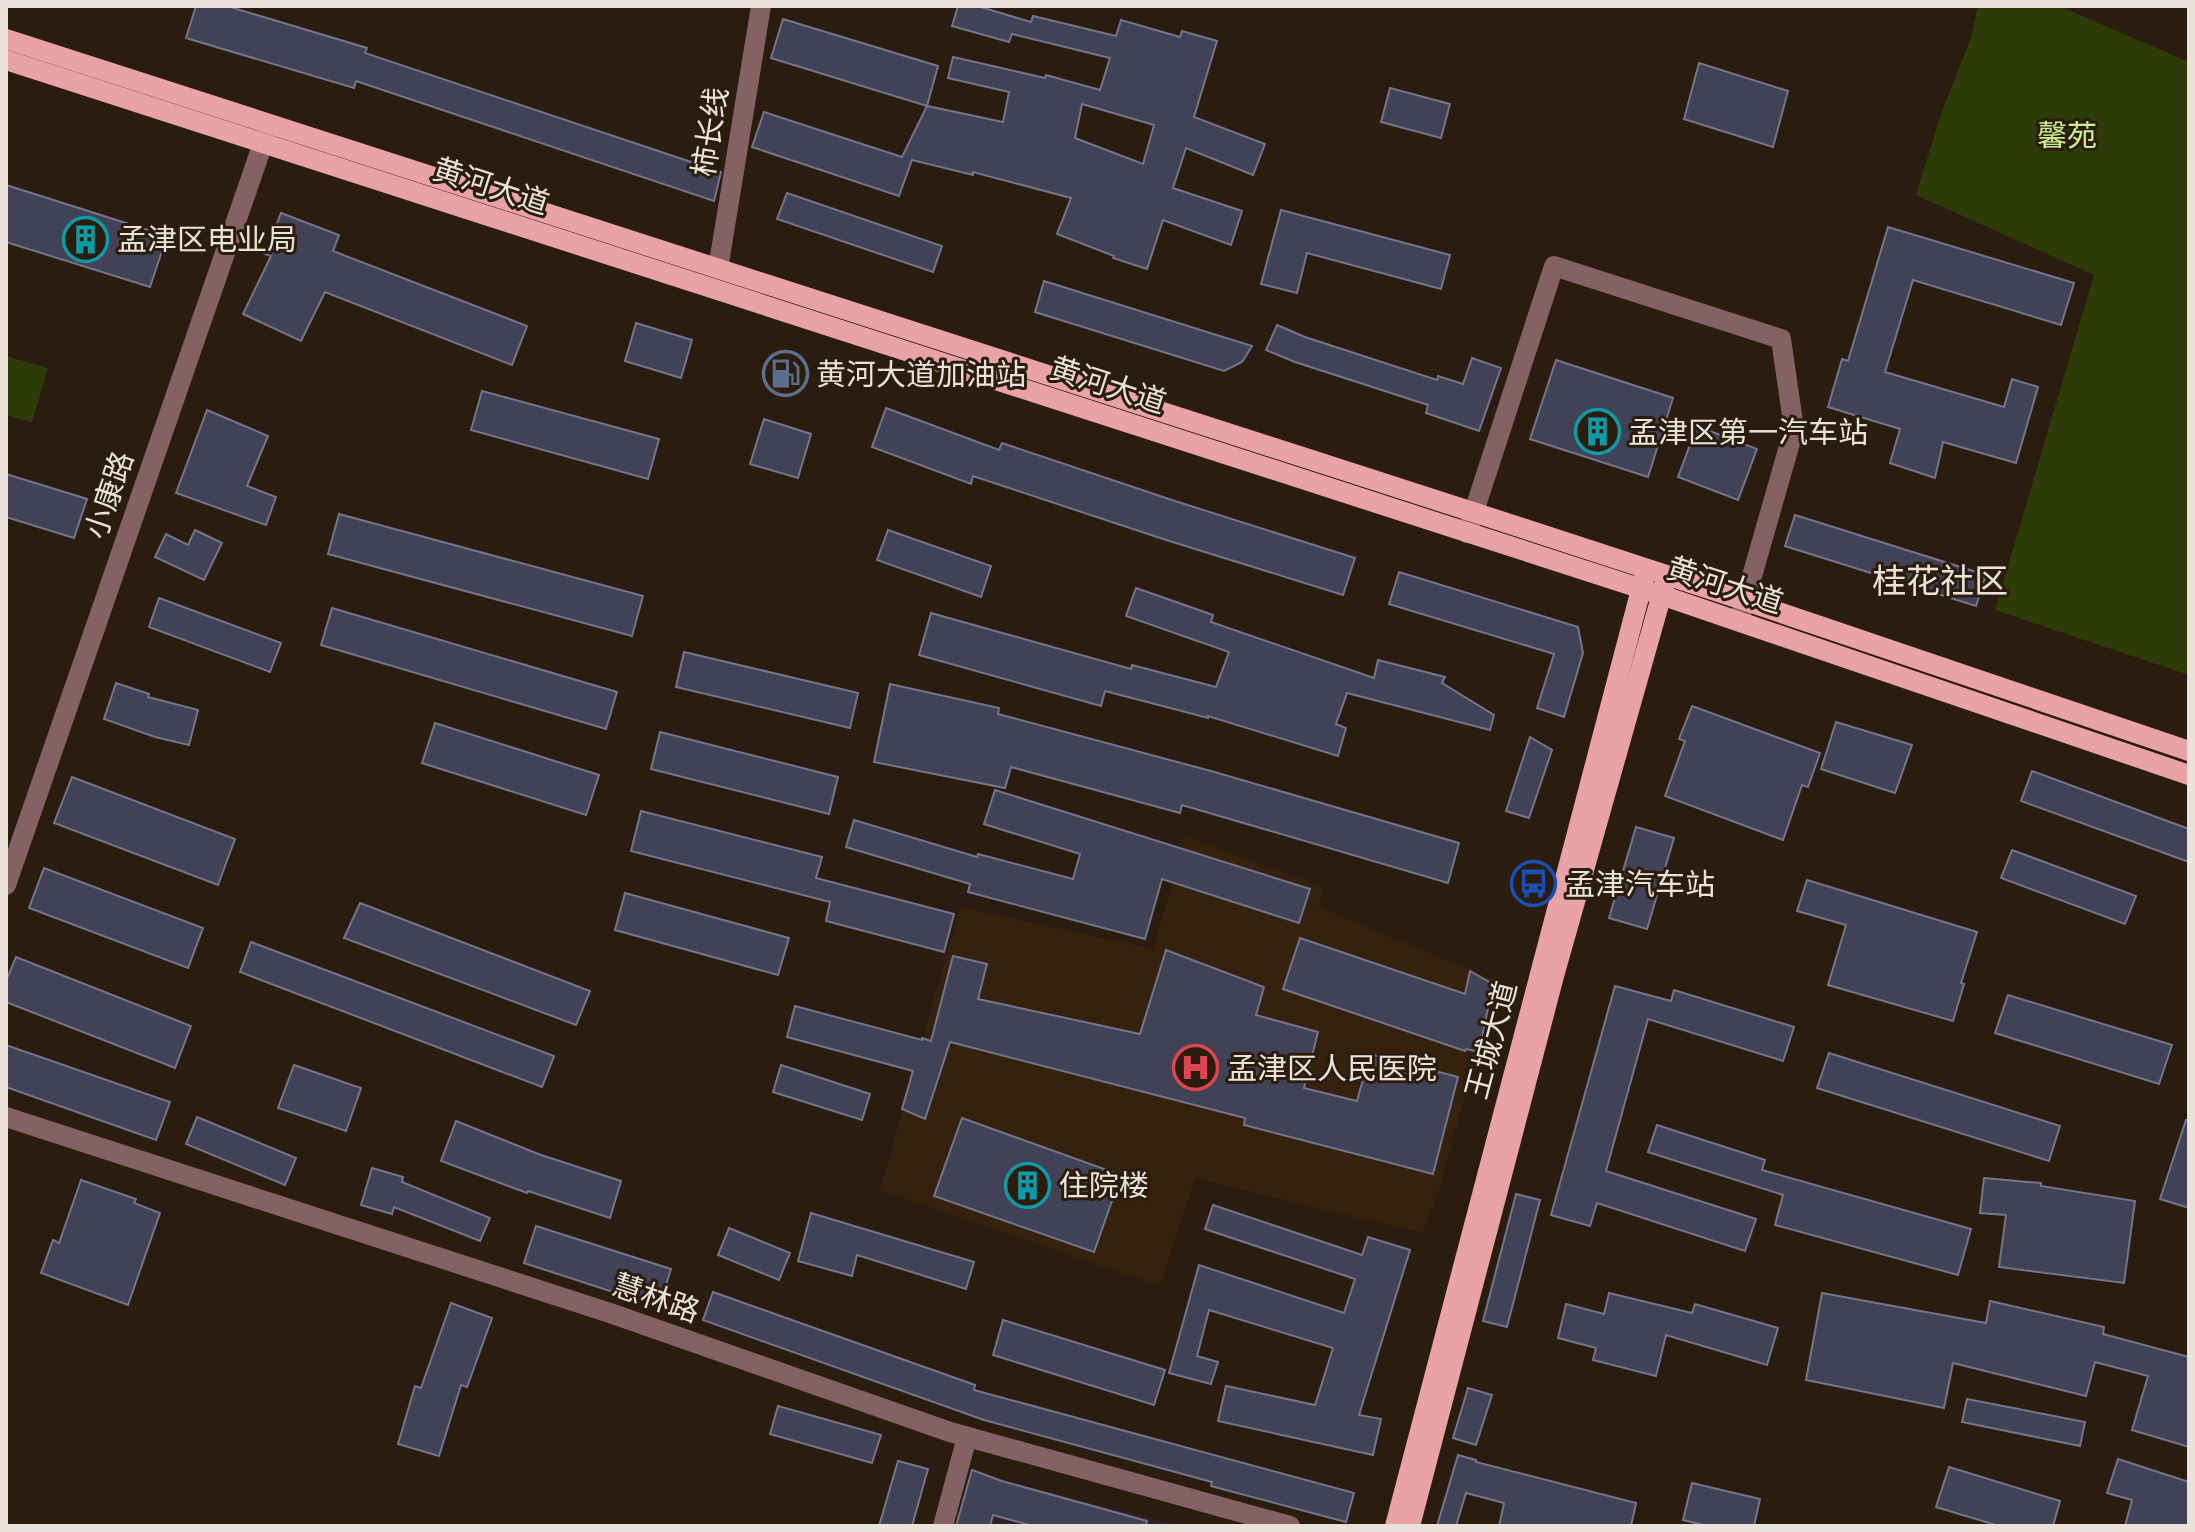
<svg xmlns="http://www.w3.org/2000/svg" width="2195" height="1532" font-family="'Space Grotesk','Noto Sans SC',sans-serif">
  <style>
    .commercial { fill: #32212a }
    .built { fill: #34220e }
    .green { fill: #2c3b07 }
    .building { fill: #414255; stroke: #74758a; stroke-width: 2; fill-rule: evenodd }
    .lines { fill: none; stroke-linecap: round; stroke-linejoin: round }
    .minor { stroke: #846162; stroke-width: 20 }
    .major { stroke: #eaa3a4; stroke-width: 20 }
    .labels { text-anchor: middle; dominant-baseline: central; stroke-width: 6; stroke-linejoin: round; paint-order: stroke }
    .street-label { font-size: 30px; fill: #ebe2d9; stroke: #2a1d0f }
    .park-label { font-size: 30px; fill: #cdee8c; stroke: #2a1d0f }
    .poi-label { font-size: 30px; fill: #ebe2d9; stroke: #2a1d0f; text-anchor: start }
    .quarter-label { font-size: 34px; fill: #ebe2d9; stroke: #2a1d0f }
  </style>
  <rect width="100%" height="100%" fill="#2a1d0f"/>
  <polygon class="commercial" points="1002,1481 1182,1526 990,1526"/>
  <polygon class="built" points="1186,837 1323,887 1319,907 1506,985 1486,1053 1468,1083 1441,1185 1422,1233 1195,1178 1160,1286 880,1190 960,907 1153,949"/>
  <g class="green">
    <polygon points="1978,6 2059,6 2189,62 2189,675 1995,610 2094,275 1916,195 1941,114 1972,35"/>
    <polygon points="6,356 48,368 32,422 6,415"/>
  </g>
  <g class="building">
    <polygon points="196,6 227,6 367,48 365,53 721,172 714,201 356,81 354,88 186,38"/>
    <path d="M958,6H977L1031,22L1033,16L1116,36L1121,20L1180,37L1182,31L1217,41L1194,117L1265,144L1253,175L1186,148L1173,188L1242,211L1231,245L1163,220L1147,269L1113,258L1114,256L1057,234L1071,198L973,172V175L912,160L899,196L752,147L764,112L902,157L927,106L1003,122L1009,92L948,78L953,57L1045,78L1046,75L1100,90L1110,58L1012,34L1009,42L952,26ZM1082,104L1154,125L1143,164L1075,138Z"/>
    <polygon points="783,19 938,66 927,106 771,58"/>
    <polygon points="1699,63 1788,91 1773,147 1684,119"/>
    <polygon points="1390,88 1450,104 1441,138 1381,122"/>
    <polygon points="6,185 167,236 150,287 6,242"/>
    <polygon points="787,193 942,246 933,272 777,219"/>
    <polygon points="1281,210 1450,255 1441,289 1307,253 1297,293 1261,284"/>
    <polygon points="281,213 339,235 333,251 527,326 512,365 325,292 301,341 243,314 271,256 265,254"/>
    <polygon points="1888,227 2074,283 2061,325 1913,280 1885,372 2004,407 2012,379 2038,387 2016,463 1943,442 1935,478 1890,463 1900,429 1828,407 1842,359 1848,361"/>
    <polygon points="1044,281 1252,346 1242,362 1224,371 1035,312"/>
    <polygon points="636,323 692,340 681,378 625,361"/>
    <polygon points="1277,325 1305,337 1437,380 1438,376 1463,384 1472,358 1501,368 1479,431 1426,413 1428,405 1295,362 1266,350"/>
    <polygon points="1556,360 1673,398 1648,477 1530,439"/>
    <polygon points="482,391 659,439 648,479 471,430"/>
    <polygon points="886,408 999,450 1002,443 1175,501 1355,558 1343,595 1163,539 973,476 971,484 872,447"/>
    <polygon points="207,410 268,436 247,486 276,497 266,525 176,493"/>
    <polygon points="764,419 811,434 798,478 750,464"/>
    <polygon points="1697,426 1757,449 1738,500 1678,477"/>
    <polygon points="6,474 87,499 74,538 6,517"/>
    <polygon points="339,514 643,596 632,636 328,554"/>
    <polygon points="1795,515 1986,575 1976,606 1785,546"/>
    <polygon points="195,530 222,543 204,580 155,557 166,534 188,545"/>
    <polygon points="888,530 991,566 981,597 877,560"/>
    <polygon points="1399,572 1578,627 1583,653 1564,717 1537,708 1554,654 1389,604"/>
    <polygon points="1136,588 1213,615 1211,622 1374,678 1378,660 1445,677 1442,683 1494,715 1490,730 1347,693 1336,724 1346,728 1338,756 1208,716 1208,718 1105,691 1101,706 919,655 931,613 1131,669 1132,665 1216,687 1229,652 1126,616"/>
    <polygon points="159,598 281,643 270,672 149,627"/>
    <polygon points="332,608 617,692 606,729 321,645"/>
    <polygon points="684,652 858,693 850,728 676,687"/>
    <polygon points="116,683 149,694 148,697 198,710 189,745 155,737 104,719"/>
    <polygon points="890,684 999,708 998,714 1211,771 1459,843 1448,883 1182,805 1180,813 1011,767 1005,788 874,762"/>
    <polygon points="1692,706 1820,753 1808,787 1802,785 1783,840 1665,796 1685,741 1679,739"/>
    <polygon points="1836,722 1912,745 1895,793 1821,769"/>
    <polygon points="435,723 599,775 586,815 422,763"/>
    <polygon points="660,732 838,777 829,814 651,769"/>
    <polygon points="1530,737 1552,750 1529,818 1506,811"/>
    <polygon points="2032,771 2189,829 2189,862 2021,801"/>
    <polygon points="72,777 235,839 218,885 54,823"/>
    <polygon points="995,790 1310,889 1299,923 1162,879 1145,939 968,892 970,884 846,847 854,820 977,857 978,854 1073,879 1080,854 984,824"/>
    <polygon points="641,811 822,857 816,878 954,914 944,952 826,921 830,902 631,851"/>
    <polygon points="1636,827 1674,838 1647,929 1609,918"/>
    <polygon points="2012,850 2136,896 2125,924 2001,878"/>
    <polygon points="44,868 203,928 188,968 29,908"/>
    <polygon points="1807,880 1977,932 1961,983 1964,984 1953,1021 1828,985 1846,925 1797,911"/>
    <polygon points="625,893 789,938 778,975 615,930"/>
    <polygon points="360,903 590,991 576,1025 344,938"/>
    <polygon points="1300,938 1465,994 1470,971 1493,984 1479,1052 1466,1049 1465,1051 1283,989"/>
    <polygon points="251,942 554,1056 542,1087 240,972"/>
    <polygon points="1166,950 1264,987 1256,1015 1318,1032 1304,1088 1357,1101 1370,1054 1458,1077 1433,1174 1244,1125 1245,1118 950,1042 925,1119 902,1109 913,1071 787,1037 795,1006 922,1040 922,1038 931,1041 953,956 987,964 978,999 1140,1034"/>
    <polygon points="16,957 191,1026 175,1068 6,1002 6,981"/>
    <polygon points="1615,986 1671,1001 1674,990 1794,1027 1783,1061 1648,1019 1606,1171 1756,1219 1745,1251 1597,1203 1590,1226 1551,1215"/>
    <polygon points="2008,995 2172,1045 2159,1084 1995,1033"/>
    <polygon points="6,1045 170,1102 156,1140 6,1087"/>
    <polygon points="1829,1053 2060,1126 2049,1161 1817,1088"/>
    <polygon points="294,1065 361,1088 346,1131 278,1108"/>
    <polygon points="781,1065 870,1094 862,1120 773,1092"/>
    <polygon points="197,1117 296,1158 285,1185 186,1144"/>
    <polygon points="962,1118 1121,1175 1094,1252 934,1196"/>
    <polygon points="2186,1120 2189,1120 2189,1208 2160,1199"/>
    <polygon points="456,1121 541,1155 621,1181 610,1218 528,1191 527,1193 441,1161"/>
    <polygon points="1657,1125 1765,1160 1762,1170 1971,1229 1958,1275 1775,1225 1783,1195 1648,1152"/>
    <polygon points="372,1168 403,1177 402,1182 490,1218 480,1241 394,1207 392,1214 361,1205"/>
    <polygon points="1984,1178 2041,1183 2041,1186 2135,1201 2124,1283 1999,1267 2006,1215 1980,1213"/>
    <polygon points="81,1180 136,1199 134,1203 160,1213 128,1305 41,1273 53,1240 59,1243"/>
    <polygon points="1516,1194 1540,1200 1507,1327 1483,1321"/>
    <polygon points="1213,1205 1362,1255 1368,1237 1410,1250 1359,1415 1381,1419 1373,1455 1218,1421 1226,1386 1315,1405 1333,1348 1209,1310 1197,1356 1218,1362 1211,1384 1169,1373 1199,1265 1344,1313 1355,1279 1205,1229"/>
    <polygon points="811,1213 974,1262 966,1289 857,1255 852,1276 798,1261"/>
    <polygon points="536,1226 671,1269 659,1307 524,1263"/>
    <polygon points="729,1228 790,1253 779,1280 718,1255"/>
    <polygon points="713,1292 975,1385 974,1390 1354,1493 1346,1522 1211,1486 1212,1482 984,1420 703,1320"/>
    <polygon points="1609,1293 1692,1313 1695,1304 1778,1328 1767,1365 1666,1335 1656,1376 1593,1360 1596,1348 1558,1338 1566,1304 1604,1314"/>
    <polygon points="1822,1293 1986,1323 1990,1301 2104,1327 2103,1334 2189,1357 2189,1447 2132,1430 2148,1376 2095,1362 2086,1396 1953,1363 1944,1408 1806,1380"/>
    <polygon points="451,1303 492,1318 467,1387 461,1385 439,1456 398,1444 415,1386 421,1388"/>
    <polygon points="1003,1320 1165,1370 1154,1405 993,1355"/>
    <polygon points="1468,1388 1492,1395 1476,1445 1453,1438"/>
    <polygon points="1967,1399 2085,1422 2080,1446 1962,1422"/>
    <polygon points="778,1406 881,1435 872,1463 770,1434"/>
    <polygon points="1458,1455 1476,1460 1476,1462 1636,1503 1631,1526 1499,1526 1504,1503 1466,1493 1456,1526 1437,1526"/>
    <polygon points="2118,1459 2189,1482 2189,1526 2125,1526 2132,1500 2107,1493"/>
    <polygon points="898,1461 928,1469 912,1526 879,1526"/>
    <polygon points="1949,1467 2060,1501 2053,1526 1999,1526 1936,1507"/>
    <polygon points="972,1470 1002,1481 1147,1521 1146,1526 1033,1526 993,1515 990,1526 956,1526"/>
    <polygon points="1692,1483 1760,1499 1754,1526 1707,1526 1683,1520"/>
  </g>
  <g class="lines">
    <g class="minor">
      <polyline points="718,269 761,6"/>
      <polyline points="1467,533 1554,266 1781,339 1794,429 1740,618"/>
      <polyline points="6,885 268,129"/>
      <polyline points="6,1117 610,1313 950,1432 1290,1526"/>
      <polyline points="943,1526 967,1437"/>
    </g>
    <g class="major">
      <polyline points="6,39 1473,512 1746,601 2189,751"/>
      <polyline points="6,60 1661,595 2189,775"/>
      <polyline points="1395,1526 1644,578"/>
      <polyline points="1410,1526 1554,976 1665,583"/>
    </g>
  </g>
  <defs>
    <symbol id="building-ring" viewBox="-11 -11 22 22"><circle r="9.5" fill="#2a1d0f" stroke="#0f9aa8" stroke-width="1.5"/><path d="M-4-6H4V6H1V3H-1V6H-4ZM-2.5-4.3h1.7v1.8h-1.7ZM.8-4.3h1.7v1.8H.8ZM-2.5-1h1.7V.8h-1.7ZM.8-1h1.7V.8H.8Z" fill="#0f9aa8"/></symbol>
    <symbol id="fuel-ring" viewBox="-11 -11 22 22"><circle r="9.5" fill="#2a1d0f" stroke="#5c6f8a" stroke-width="1.5"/><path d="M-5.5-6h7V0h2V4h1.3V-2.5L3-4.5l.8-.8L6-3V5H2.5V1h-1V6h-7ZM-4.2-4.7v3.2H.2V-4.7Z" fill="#5c6f8a"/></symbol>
    <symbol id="bus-ring" viewBox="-11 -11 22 22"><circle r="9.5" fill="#2a1d0f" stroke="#1a4fb4" stroke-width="1.5"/><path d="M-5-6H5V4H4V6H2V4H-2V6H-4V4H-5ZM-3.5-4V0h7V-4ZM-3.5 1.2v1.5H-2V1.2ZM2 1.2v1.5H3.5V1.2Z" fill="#1a4fb4"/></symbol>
    <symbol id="hospital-ring" viewBox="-11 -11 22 22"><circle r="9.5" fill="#2a1d0f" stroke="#e0444e" stroke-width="1.5"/><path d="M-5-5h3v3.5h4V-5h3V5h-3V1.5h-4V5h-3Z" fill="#e0444e"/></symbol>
  </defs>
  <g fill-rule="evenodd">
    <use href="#building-ring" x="60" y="214" width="51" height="51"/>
    <use href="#fuel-ring" x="760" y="348" width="51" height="51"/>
    <use href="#building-ring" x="1572" y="406" width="51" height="51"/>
    <use href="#bus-ring" x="1508" y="858" width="51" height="51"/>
    <use href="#hospital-ring" x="1170" y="1042" width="51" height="51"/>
    <use href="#building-ring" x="1002" y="1160" width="51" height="51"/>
  </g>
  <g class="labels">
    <g class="street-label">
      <text transform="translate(710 132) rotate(-81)">柿长线</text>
      <text transform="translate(491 186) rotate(18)">黄河大道</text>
      <text transform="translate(1108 385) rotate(18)">黄河大道</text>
      <text transform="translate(109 495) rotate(-71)">小康路</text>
      <text transform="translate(1725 585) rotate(18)">黄河大道</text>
      <text transform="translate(1491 1040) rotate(-75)">王城大道</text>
      <text transform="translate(656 1298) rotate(19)">慧林路</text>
    </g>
    <g class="park-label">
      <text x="2067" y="135">馨苑</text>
    </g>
    <g class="poi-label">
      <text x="117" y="239">孟津区电业局</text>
      <text x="816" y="374">黄河大道加油站</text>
      <text x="1628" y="432">孟津区第一汽车站</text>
      <text x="1565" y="884">孟津汽车站</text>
      <text x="1227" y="1068">孟津区人民医院</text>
      <text x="1059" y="1185">住院楼</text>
    </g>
    <g class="quarter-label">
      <text x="1940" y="581">桂花社区</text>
    </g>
  </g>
  <rect width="2195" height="1532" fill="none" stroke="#ebe2d9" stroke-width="16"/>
</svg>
